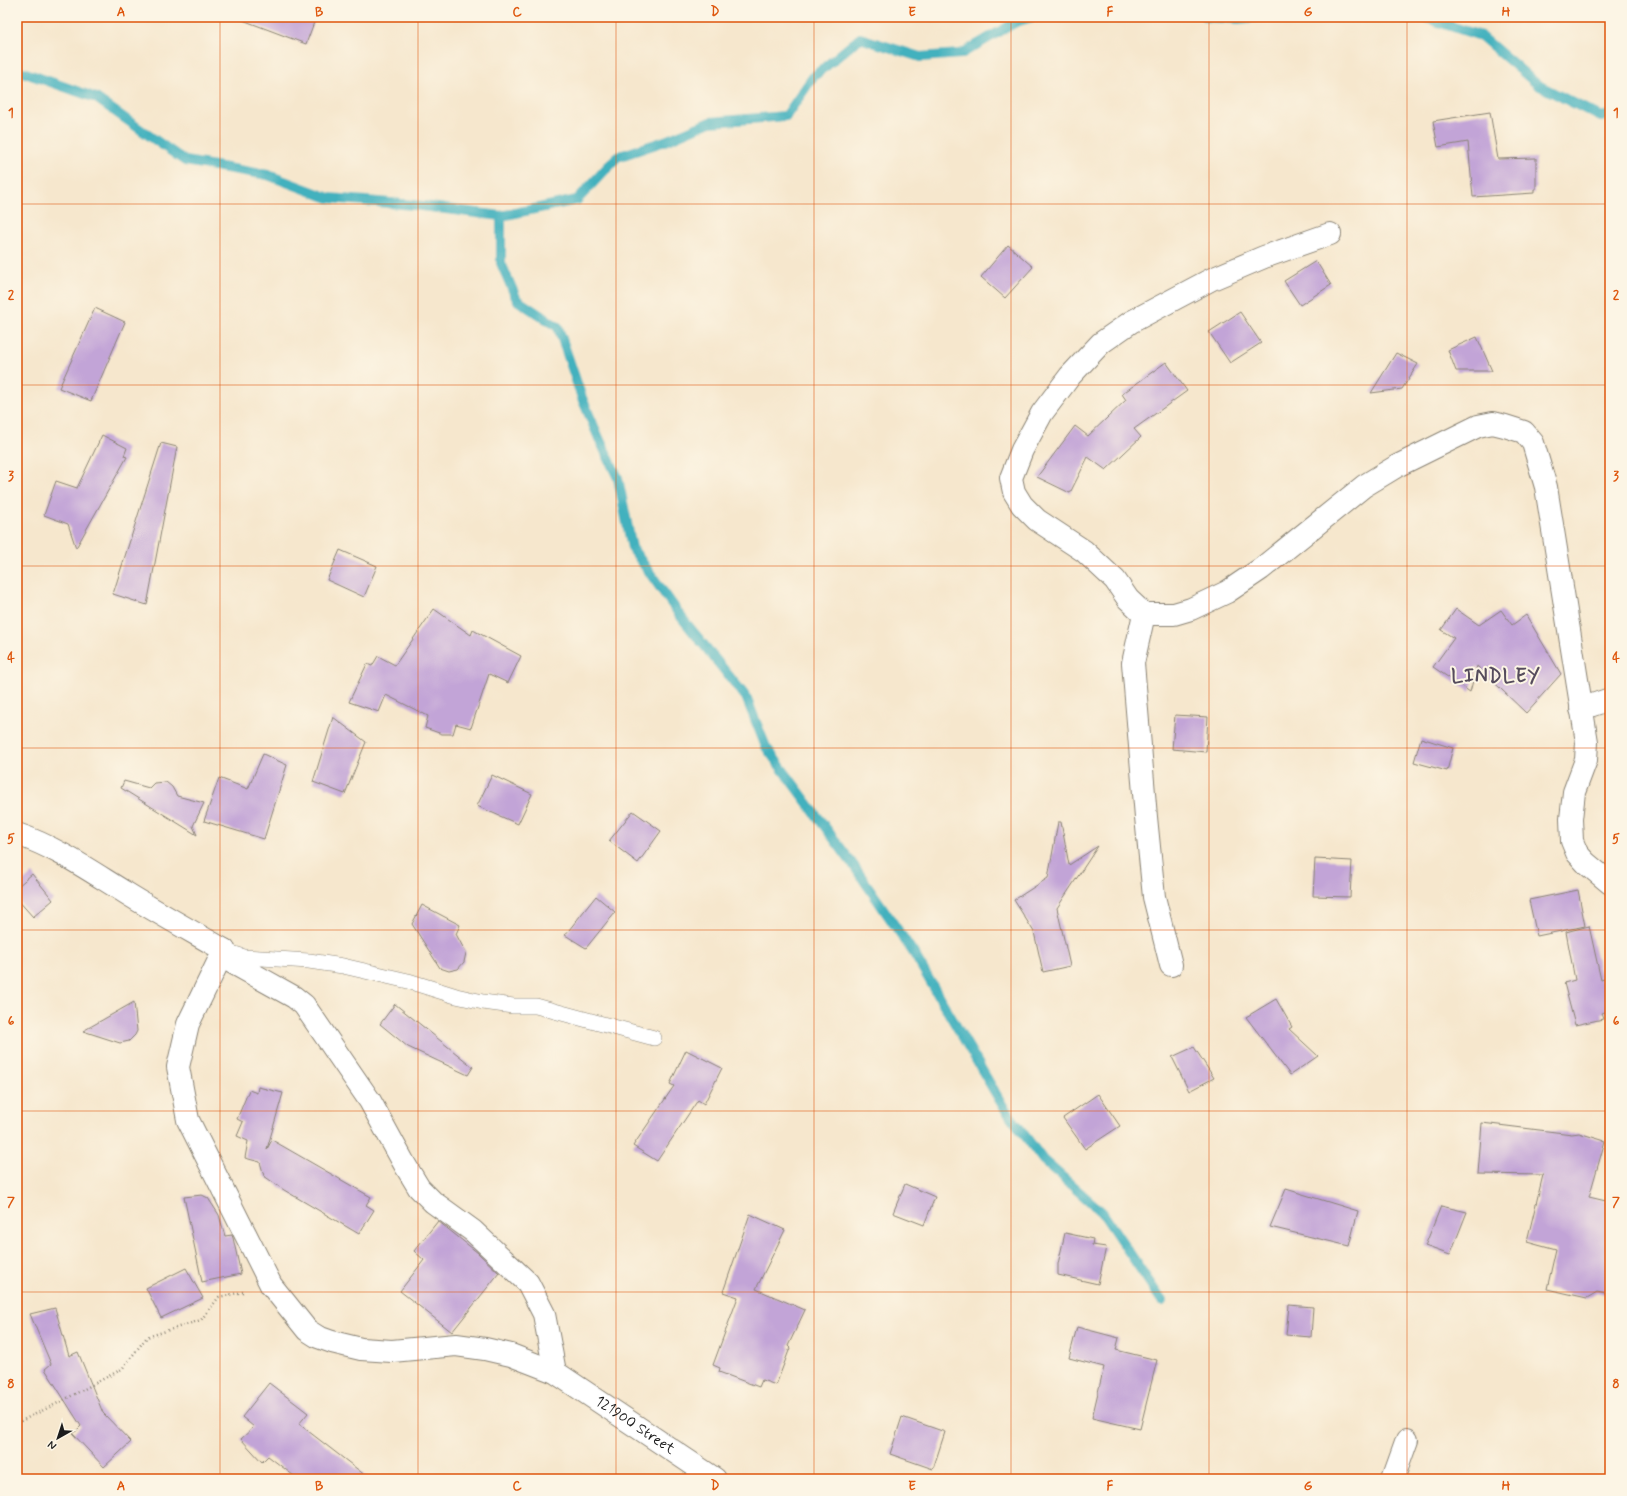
<svg xmlns="http://www.w3.org/2000/svg" width="1627" height="1496" font-family="Mynerve,sans-serif">
  <style>
    .lines { fill: none; stroke-linecap: round; stroke-linejoin: round }
    .stream { stroke: #43b1be; stroke-width: 10 }
    .building { fill: #c2a4d7 }
    .lane-casing { stroke: #898274; stroke-width: 16 }
    .street-casing { stroke: #898274; stroke-width: 24 }
    .path { stroke: #898274; stroke-width: 2.5; stroke-dasharray: 1 3; stroke-linecap: butt }
    .lane { stroke: #fff; stroke-width: 15 }
    .street { stroke: #fff; stroke-width: 22 }
    .grid { fill: none; stroke: #de560d; stroke-width: 1; stroke-opacity: 0.55 }
    .labels { text-anchor: middle; dominant-baseline: central; stroke-width: 4; stroke-linejoin: round; paint-order: stroke }
    .street-label { font-size: 15px; fill: #1c1c1c; stroke: #fcf5e5 }
    .district-label { font-size: 19px; font-weight: bold; letter-spacing: 1px; fill: #564c5d; stroke: #fcf5e5 }
    .neatline { fill: none; stroke: #de560d; stroke-width: 1.5 }
    .grid-label { font-size: 13px; text-anchor: middle; font-weight: bold; fill: #de560d }
  </style>
  <rect width="100%" height="100%" fill="#fcf5e5"/>
  <filter id="ink" filterUnits="userSpaceOnUse"><feTurbulence type="fractalNoise" baseFrequency=".025" numOctaves="2"/><feDisplacementMap in="SourceGraphic" scale="8" xChannelSelector="R" yChannelSelector="G"/><feConvolveMatrix kernelMatrix="1 2 1 2 8 2 1 2 1" color-interpolation-filters="sRGB"/></filter>
  <filter id="wash" filterUnits="userSpaceOnUse"><feTurbulence type="fractalNoise" baseFrequency=".012" numOctaves="4" result="noise"/><feDisplacementMap in="SourceGraphic" scale="16" xChannelSelector="R" yChannelSelector="G"/><feGaussianBlur stdDeviation="0.9" result="paint"/><feColorMatrix in="noise" values="0 0 0 0 0 0 0 0 0 0 0 0 0 0 0 0 0 1.4 0 .05"/><feComposite in="paint" operator="in"/></filter>
  <g filter="url(#wash)">
    <rect width="100%" height="100%" fill="#f6e7cd"/>
    <g class="lines">
      <g class="stream">
        <polyline points="1206,17 1238,19 1258,17"/>
        <polyline points="1423,17 1481,36 1538,85 1601,117 1610,115"/>
        <polyline points="17,70 96,98 185,161 268,175 329,198 414,205 501,216 577,200 617,157 665,141 710,122 786,116 813,77 860,38 920,57 961,54 1016,22 1032,17"/>
        <polyline points="501,216 501,263 517,300 558,327 582,398 598,436 618,478 632,548 682,618 746,697 766,747 854,866 913,952 1003,1106 1043,1160 1102,1212 1162,1301"/>
      </g>
    </g>
    <g id="blocks">
      <g class="building">
        <polygon points="240,17 316,17 306,44 240,19"/>
        <polygon points="1490,112 1498,159 1536,158 1536,189 1534,189 1534,193 1473,197 1468,142 1438,147 1433,121"/>
        <polygon points="1008,245 1033,267 1005,298 981,277"/>
        <polygon points="1316,261 1331,285 1300,305 1284,281"/>
        <polygon points="95,308 125,322 91,401 59,388"/>
        <polygon points="1240,312 1261,343 1230,363 1209,332"/>
        <polygon points="1477,337 1492,371 1456,371 1448,350"/>
        <polygon points="1396,353 1418,364 1402,389 1371,393"/>
        <polygon points="1166,362 1187,391 1134,429 1141,437 1106,470 1088,457 1070,493 1037,477 1075,426 1088,436 1126,400 1122,394"/>
        <polygon points="102,435 127,448 124,456 127,457 76,548 68,524 44,515 56,481 77,488"/>
        <polygon points="161,443 177,447 147,605 113,594"/>
        <polygon points="340,550 377,566 364,597 327,580"/>
        <polygon points="434,609 471,635 473,630 521,656 508,683 489,674 471,728 456,724 453,734 442,734 425,728 428,716 386,695 379,712 349,702 367,664 372,666 378,656 395,665"/>
        <polygon points="1456,609 1479,625 1501,610 1512,625 1526,615 1561,674 1526,713 1477,666 1470,692 1433,667 1454,638 1441,630"/>
        <polygon points="1175,715 1208,717 1206,752 1172,749"/>
        <polygon points="333,717 366,742 345,794 313,782"/>
        <polygon points="1421,738 1453,748 1447,771 1414,762"/>
        <polygon points="263,754 287,765 264,839 204,821 219,778 248,789"/>
        <polygon points="492,775 532,794 518,824 477,806"/>
        <polygon points="124,781 149,788 154,783 166,782 172,787 177,796 204,803 193,826 197,835 121,788"/>
        <polygon points="633,811 661,831 638,863 609,841"/>
        <polygon points="1058,822 1061,822 1069,865 1098,846 1057,908 1070,966 1043,972 1034,932 1014,900 1048,878"/>
        <polygon points="1315,859 1352,861 1350,897 1313,896"/>
        <polygon points="32,874 53,900 33,917 17,899 17,887"/>
        <polygon points="1578,890 1585,926 1537,936 1529,900"/>
        <polygon points="596,896 615,912 586,948 565,935"/>
        <polygon points="422,905 460,925 456,934 466,953 464,962 458,969 449,971 440,968 412,924"/>
        <polygon points="1589,926 1601,980 1610,977 1610,1011 1601,1013 1603,1019 1575,1025 1564,983 1575,980 1566,932"/>
        <polygon points="1276,999 1292,1027 1289,1029 1318,1056 1290,1075 1246,1017"/>
        <polygon points="134,1002 137,1031 135,1035 129,1041 120,1043 83,1031"/>
        <polygon points="395,1004 473,1067 468,1075 408,1047 380,1024"/>
        <polygon points="1194,1047 1214,1078 1189,1091 1172,1057"/>
        <polygon points="686,1050 722,1068 704,1104 698,1100 657,1161 633,1146 674,1086 670,1084"/>
        <polygon points="258,1087 283,1093 267,1149 272,1140 371,1197 366,1205 374,1210 359,1234 284,1190 264,1176 260,1162 245,1158 248,1141 237,1136 243,1122 237,1119 249,1090 257,1093"/>
        <polygon points="1098,1094 1120,1126 1085,1149 1063,1118"/>
        <polygon points="1482,1123 1572,1134 1579,1133 1605,1141 1589,1197 1610,1202 1610,1295 1597,1292 1587,1298 1547,1289 1556,1249 1527,1241 1543,1175 1478,1174"/>
        <polygon points="905,1184 935,1197 924,1225 893,1213"/>
        <polygon points="1286,1189 1358,1211 1349,1246 1270,1227"/>
        <polygon points="202,1195 208,1198 219,1215 225,1236 232,1235 233,1238 241,1274 202,1282 184,1197"/>
        <polygon points="1441,1206 1467,1212 1450,1255 1425,1246"/>
        <polygon points="750,1214 785,1230 756,1289 805,1310 788,1346 790,1348 776,1385 762,1380 759,1387 719,1372 720,1368 713,1365 738,1297 723,1292"/>
        <polygon points="438,1221 478,1253 499,1273 452,1332 400,1291 424,1260 414,1251"/>
        <polygon points="1065,1233 1093,1239 1092,1245 1106,1247 1098,1284 1058,1275 1058,1264"/>
        <polygon points="186,1268 203,1298 161,1318 146,1288"/>
        <polygon points="1289,1305 1313,1307 1311,1337 1286,1335"/>
        <polygon points="55,1308 69,1356 78,1352 103,1413 131,1442 104,1467 73,1434 81,1426 45,1369 51,1364 30,1314"/>
        <polygon points="1077,1327 1119,1338 1116,1350 1157,1360 1140,1429 1092,1418 1104,1367 1069,1358"/>
        <polygon points="269,1383 308,1413 299,1424 370,1479 298,1479 268,1456 262,1462 241,1439 254,1427 242,1417"/>
        <polygon points="902,1417 945,1432 933,1469 890,1454"/>
      </g>
    </g>
  </g>
  <g filter="url(#ink)">
    <use href="#blocks" fill-opacity="0" stroke="#898274" stroke-width="1"/>
    <g class="lines">
      <defs>
        <polyline id="lane" points="225,951 244,957 309,961 343,966 408,981 456,996 483,1002 513,1006 536,1006 654,1038"/>
        <g id="street">
          <polyline points="1144,614 1128,599 1115,580 1084,551 1037,520 1022,505 1014,492 1011,478 1022,450 1042,413 1070,376 1101,343 1131,322 1212,279 1264,257 1330,234"/>
          <polyline points="1581,709 1610,699"/>
          <path d="M17,834C58,848 90,871 126,893C158,913 191,931 224,950L233,963L294,997L304,1005L370,1101L405,1165L419,1188L433,1202L473,1231L528,1283L544,1314L555,1372"/>
          <path id="s1" d="M224,950L188,1024L178,1067L188,1120L271,1285L307,1330L318,1337L332,1342L361,1349L392,1351L456,1345L485,1349L511,1355L555,1372L715,1479"/>
          <polyline points="1171,965 1154,897 1146,817 1133,663 1144,614 1174,614 1191,609 1227,592 1261,569 1364,486 1397,466 1478,426 1493,423 1505,426 1524,432 1533,443 1546,487 1587,742 1586,760 1574,792 1571,819 1572,841 1577,853 1586,863 1610,883"/>
          <polyline points="1393,1479 1407,1440"/>
        </g>
      </defs>
      <use href="#lane" class="lane-casing"/>
      <use href="#street" class="street-casing"/>
      <polyline class="path" points="17,1423 58,1403 122,1369 147,1337 201,1320 219,1297 243,1292"/>
      <use href="#lane" class="lane"/>
      <use href="#street" class="street"/>
    </g>
  </g>
  <path class="grid" d="M220,17V1479M418,17V1479M616,17V1479M814,17V1479M1011,17V1479M1209,17V1479M1407,17V1479M17,204H1610M17,385H1610M17,566H1610M17,748H1610M17,930H1610M17,1111H1610M17,1292H1610"/>
  <g class="labels">
    <g class="street-label">
      <text stroke="none"><textPath href="#s1" startOffset="775">121900 Street</textPath></text>
    </g>
    <g class="district-label">
      <text x="1496" y="676">LINDLEY</text>
    </g>
  </g>
  <rect width="1627" height="1496" fill="none" stroke="#fcf5e5" stroke-width="44"/>
  <g transform="translate(58 1438) rotate(219)" stroke="#fcf5e5" stroke-width="3" paint-order="stroke">
  <path d="M0-3L7 15L0 10L-7 15Z" fill="#1c1c1c"/>
  <text y="-6" font-size="11" font-weight="bold" text-anchor="middle" fill="#1c1c1c">N</text>
  </g>
  <rect x="22" y="22" width="1583" height="1452" class="neatline"/>
  <g class="grid-label">
    <text x="121" y="16">A</text>
    <text x="319" y="16">B</text>
    <text x="517" y="16">C</text>
    <text x="715" y="16">D</text>
    <text x="912" y="16">E</text>
    <text x="1110" y="16">F</text>
    <text x="1308" y="16">G</text>
    <text x="1506" y="16">H</text>
    <text x="11" y="117">1</text>
    <text x="1616" y="117">1</text>
    <text x="11" y="299">2</text>
    <text x="1616" y="299">2</text>
    <text x="11" y="480">3</text>
    <text x="1616" y="480">3</text>
    <text x="11" y="662">4</text>
    <text x="1616" y="662">4</text>
    <text x="11" y="843">5</text>
    <text x="1616" y="843">5</text>
    <text x="11" y="1025">6</text>
    <text x="1616" y="1025">6</text>
    <text x="11" y="1206">7</text>
    <text x="1616" y="1206">7</text>
    <text x="11" y="1388">8</text>
    <text x="1616" y="1388">8</text>
    <text x="121" y="1490">A</text>
    <text x="319" y="1490">B</text>
    <text x="517" y="1490">C</text>
    <text x="715" y="1490">D</text>
    <text x="912" y="1490">E</text>
    <text x="1110" y="1490">F</text>
    <text x="1308" y="1490">G</text>
    <text x="1506" y="1490">H</text>
  </g>
</svg>
